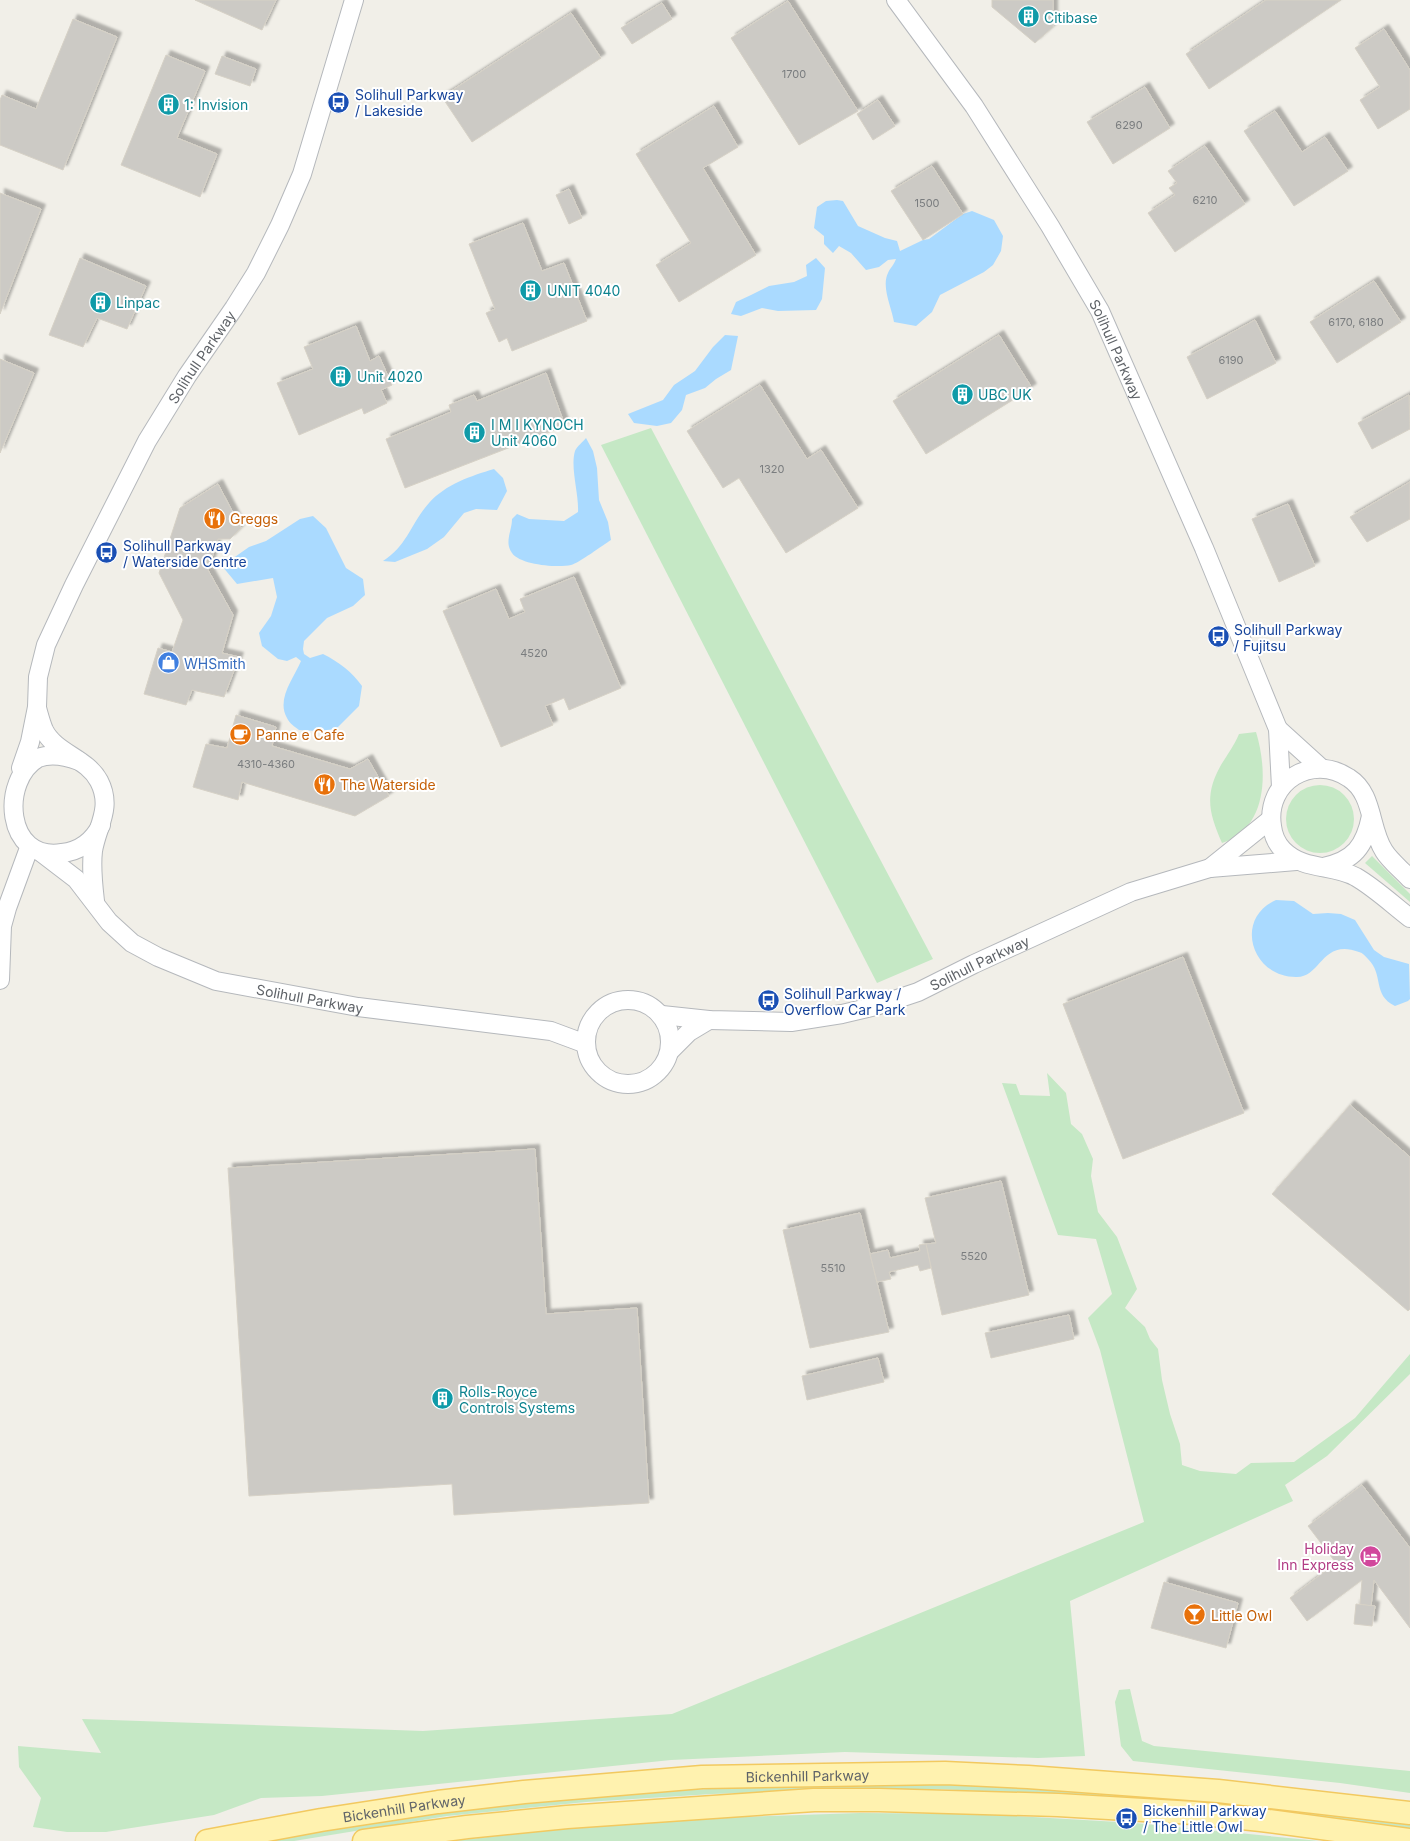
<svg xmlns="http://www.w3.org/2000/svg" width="1410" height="1841" font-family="Inter,sans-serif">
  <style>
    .green { fill: #c5e8c5 }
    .water { fill: #aadaff }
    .building { fill: #cccac5; stroke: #d6d1c6; filter: url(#shadow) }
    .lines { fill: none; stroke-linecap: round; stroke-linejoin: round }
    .minor-casing { stroke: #b5b8bc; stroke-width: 20 }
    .major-casing { stroke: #f2c960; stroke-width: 25 }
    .minor { stroke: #fff; stroke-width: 18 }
    .major { stroke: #fff2af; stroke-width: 22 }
    .labels { text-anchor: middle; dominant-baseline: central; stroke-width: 4; stroke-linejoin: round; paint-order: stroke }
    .number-label { font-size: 11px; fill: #7a7d7f }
    .culture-label { font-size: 14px; fill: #0d838f; stroke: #fff; text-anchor: start }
    .transit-label { font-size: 14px; fill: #164399; stroke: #fff; text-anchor: start }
    .street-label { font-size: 14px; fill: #5f6368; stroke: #fff }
    .food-label { font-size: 14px; fill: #c56008; stroke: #fff; text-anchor: start }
    .shop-label { font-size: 14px; fill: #366cbe; stroke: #fff; text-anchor: start }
    .hotel-label { font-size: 14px; fill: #b23c85; stroke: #fff; text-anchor: end }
  </style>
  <defs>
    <filter id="shadow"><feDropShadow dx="4.5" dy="-4.5" stdDeviation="1" flood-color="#0004"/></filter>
  </defs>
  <rect width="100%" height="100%" fill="#f1efe8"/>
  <g class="green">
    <polygon points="651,428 933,959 877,983 601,445"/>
    <path d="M1256,732C1268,771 1268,828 1222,843C1209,813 1204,795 1221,765C1227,755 1234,746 1239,734Z"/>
    <circle cx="1320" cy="819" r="34"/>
    <polygon points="1372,856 1410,894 1410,902 1365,863"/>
    <polygon points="1047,1073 1066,1093 1071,1124 1082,1134 1093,1159 1091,1176 1098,1212 1117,1237 1137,1289 1125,1308 1145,1327 1150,1339 1158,1349 1162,1380 1170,1414 1180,1444 1182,1465 1200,1471 1236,1474 1251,1463 1294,1462 1355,1418 1410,1354 1410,1374 1327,1456 1285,1485 1293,1501 1070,1601 1085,1756 1038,1758 845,1752 671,1760 322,1796 261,1798 214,1815 106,1832 67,1832 33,1827 41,1798 19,1767 18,1746 101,1753 82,1719 423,1731 672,1714 1144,1522 1100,1350 1088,1318 1112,1294 1096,1239 1058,1235 1002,1083 1016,1084 1020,1095 1050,1096"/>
    <polygon points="1130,1689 1142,1741 1154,1746 1410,1771 1410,1793 1340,1783 1133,1761 1121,1746 1115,1702 1119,1690"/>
    <polygon points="891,1782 1056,1788 1235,1801 1410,1824 1410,1831 1100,1797 936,1789 836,1790 712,1794 586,1802 447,1816 294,1841 261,1841 459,1808 609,1794 748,1787"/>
    <polygon points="860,1813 983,1814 1135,1823 1320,1841 452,1841 601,1824 739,1817"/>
  </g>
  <g class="water">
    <path d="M837,200L843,201L858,226L885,238L897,241L900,251L923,240L929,239L963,214L972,211L994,220L1003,236L1001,251L993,265L984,272L940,295L932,312L916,326L894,322C892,308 881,287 888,273C890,268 894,265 896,259L888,260L879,267L866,270L851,253L839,246L833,253L824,244V236L814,228L817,207L826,201Z"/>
    <polygon points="816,258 825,268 822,299 816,310 778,311 762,308 741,316 731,314 736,302 751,295 769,286 794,282 807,276 806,265"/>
    <polygon points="725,335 738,336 731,370 716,379 705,388 686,395 682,410 671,423 657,426 634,423 628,414 663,400 674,385 695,371 713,347"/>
    <path d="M586,438L593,451L597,468L599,500L608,522L611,540C603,545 579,563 571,565C558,568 520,565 512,553C504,542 512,531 512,519L517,514L529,519L564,521L578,512C579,494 570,467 575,451C577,446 583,442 586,438Z"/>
    <path d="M494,469L503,478L507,491L497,510L476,509L464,513L444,537L427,549L395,562L383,561C408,545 411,523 429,503C446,484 471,476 494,469Z"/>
    <path d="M313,516L326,528L346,568L363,579L365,595L353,606L327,618L304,641L303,649L304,654L310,658L323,654C339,662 352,672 362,686L359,706L336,729L318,731L299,730C295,727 289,723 287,718C276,699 294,678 301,661L296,657L287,661L278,659L262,646L259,633L271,616L277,597L273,578L237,584L222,566L249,547L266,541L300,519Z"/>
    <path d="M1276,900L1294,901L1313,914L1328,913L1341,914L1355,920L1374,950L1384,957L1409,964L1410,999L1408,1001L1395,1006C1372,995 1384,974 1368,959C1365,956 1363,953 1359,952C1322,938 1321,977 1297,977C1252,978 1233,919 1276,900Z"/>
  </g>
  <g class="building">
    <polygon points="195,0 276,0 262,30"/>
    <polygon points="992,0 1053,0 1053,27 1035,43 992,7"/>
    <polygon points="1266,0 1341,0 1209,89 1186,54"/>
    <polygon points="788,1 858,111 799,145 731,38"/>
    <polygon points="662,3 672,19 632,44 621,28"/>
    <polygon points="571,13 601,58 472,142 442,97"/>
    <polygon points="73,19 117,37 63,170 0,145 0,100 2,95 36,109"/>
    <polygon points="1384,29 1410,70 1410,109 1378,129 1360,100 1380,87 1355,48"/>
    <polygon points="166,55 205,71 177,138 217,154 200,197 121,165"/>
    <polygon points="222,56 256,69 250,86 215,74"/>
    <polygon points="1145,87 1170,128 1113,164 1087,122"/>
    <polygon points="878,100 895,126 873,140 857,114"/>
    <polygon points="714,106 738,147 703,168 756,255 679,302 656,265 691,243 636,154"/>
    <polygon points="1275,111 1302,152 1325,137 1348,171 1294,206 1244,131"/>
    <polygon points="1205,146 1245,204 1175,252 1148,213 1175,195 1169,188 1177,183 1168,171"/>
    <polygon points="932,166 963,214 923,240 891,191"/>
    <polygon points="569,189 582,218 569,224 556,195"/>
    <polygon points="0,193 41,209 0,314"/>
    <polygon points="523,223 542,271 564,263 587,321 512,351 507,338 499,342 486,313 495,309 469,244"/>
    <polygon points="80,258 146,286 127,329 97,318 83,347 49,335"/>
    <polygon points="1374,281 1401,322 1337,363 1310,322"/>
    <polygon points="1255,320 1276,363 1207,399 1187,357"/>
    <polygon points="356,326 370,361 379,356 392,385 381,390 387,403 364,414 362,408 299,435 277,383 313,369 304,347"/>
    <polygon points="999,335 1032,388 926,454 893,401"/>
    <polygon points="0,359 34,373 0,453"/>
    <polygon points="546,373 565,426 405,488 386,439 451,412 449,405 474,395 477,401"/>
    <polygon points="760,385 807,459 821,450 858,508 786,553 739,478 723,488 687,431"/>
    <polygon points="1409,395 1410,429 1372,449 1358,423"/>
    <polygon points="1410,482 1410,519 1367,542 1350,517"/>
    <polygon points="218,484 241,528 230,539 218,539 208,570 233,615 222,653 239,657 224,697 192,690 186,705 144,694 158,648 172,652 183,620 159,573 180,508"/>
    <polygon points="1288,504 1315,566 1279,582 1252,519"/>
    <polygon points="574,577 621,688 569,710 564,698 545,706 553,725 501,747 443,611 496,589 509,619 525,612 520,599"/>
    <polygon points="236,715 276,727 272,746 350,769 368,759 389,796 355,816 242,782 238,800 193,787 206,744 227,748"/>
    <polygon points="1183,957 1244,1113 1123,1159 1063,1004"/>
    <polygon points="1350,1105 1410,1157 1410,1309 1408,1311 1272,1194"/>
    <polygon points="535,1149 546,1314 637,1308 649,1503 454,1515 452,1484 249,1496 228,1168"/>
    <polygon points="1001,1181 1029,1295 942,1315 926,1244 936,1243 925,1198"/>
    <polygon points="860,1213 889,1332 810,1348 783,1230"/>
    <polygon points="926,1244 931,1268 920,1271 918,1265 889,1272 891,1279 877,1282 870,1254 888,1250 890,1258 920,1251 919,1245"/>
    <polygon points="1069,1315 1074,1339 991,1358 985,1333"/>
    <polygon points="878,1358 884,1382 807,1400 802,1376"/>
    <polygon points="1362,1485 1410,1548 1410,1628 1374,1580 1371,1606 1360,1604 1362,1580 1307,1621 1290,1598 1336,1563 1308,1526"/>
    <polygon points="1164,1582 1238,1603 1226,1648 1151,1628"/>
    <polygon points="1356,1604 1375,1606 1372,1626 1354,1624"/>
  </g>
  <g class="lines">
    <defs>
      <g id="minor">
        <path id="s1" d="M896,0L974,106L1050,226L1100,311L1204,548L1278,729L1281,787"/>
        <path d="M37,708C39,715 41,723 44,730C55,753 87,758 99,781C113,808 97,826 93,851C91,868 93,884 95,901"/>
        <polyline points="1278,729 1321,768"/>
        <path d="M79,761C66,756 51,753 38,758C0,780 5,862 62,853C80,851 93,841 101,825"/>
        <path id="s2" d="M21,768L30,742L37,707L38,677L46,645L74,585L147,441L187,376L234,308L256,273L280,225L302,174L354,0"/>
        <path id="s3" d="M42,853L76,879L109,922L132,943L158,957L216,981L358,1007L551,1031L586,1044"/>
        <path d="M1323,867C1354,861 1365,846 1371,816"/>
        <polyline points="1210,868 1271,819"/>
        <path d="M1410,879C1402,870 1390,861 1384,851C1369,828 1374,794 1349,778C1312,753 1265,782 1272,826C1273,835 1276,843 1283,850C1304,871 1332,864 1356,877C1375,888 1393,905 1410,918"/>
        <polyline points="0,980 2,926 7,908 29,848"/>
        <circle cx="628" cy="1042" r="42"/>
        <path id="s4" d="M662,1015L709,1020L791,1022L842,1014L876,1006L918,992L974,964L1131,892L1210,868L1296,861"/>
        <polyline points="670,1051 689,1032 709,1020"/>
      </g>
      <g id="major">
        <path id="s5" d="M207,1841L321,1820L438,1802L524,1792L702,1777L945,1773L1028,1777L1218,1791L1410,1813"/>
        <polyline points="364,1841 467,1827 567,1817 814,1800 879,1800 1058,1805 1194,1813 1261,1820 1410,1840"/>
      </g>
    </defs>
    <use href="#minor" class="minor-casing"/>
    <use href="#major" class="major-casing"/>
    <use href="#minor" class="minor"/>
    <use href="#major" class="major"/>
  </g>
  <defs>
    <symbol id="building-disc" viewBox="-11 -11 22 22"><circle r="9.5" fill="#0f9aa8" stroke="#fff"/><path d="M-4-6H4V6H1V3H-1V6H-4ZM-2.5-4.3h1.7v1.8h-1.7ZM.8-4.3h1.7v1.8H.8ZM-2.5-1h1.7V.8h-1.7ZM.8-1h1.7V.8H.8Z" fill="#fff"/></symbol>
    <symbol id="bus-disc" viewBox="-11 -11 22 22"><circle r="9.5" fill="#1a4fb4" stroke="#fff"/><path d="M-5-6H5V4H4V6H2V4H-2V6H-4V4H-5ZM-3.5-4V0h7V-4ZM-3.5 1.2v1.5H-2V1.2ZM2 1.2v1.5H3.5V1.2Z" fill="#fff"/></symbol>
    <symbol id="restaurant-disc" viewBox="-11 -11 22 22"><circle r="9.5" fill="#e8710a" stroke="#fff"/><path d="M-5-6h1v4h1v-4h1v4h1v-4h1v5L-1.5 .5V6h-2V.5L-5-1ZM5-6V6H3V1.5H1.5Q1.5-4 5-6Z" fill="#fff"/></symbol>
    <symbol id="shop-disc" viewBox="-11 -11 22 22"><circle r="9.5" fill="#3f7fe0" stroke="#fff"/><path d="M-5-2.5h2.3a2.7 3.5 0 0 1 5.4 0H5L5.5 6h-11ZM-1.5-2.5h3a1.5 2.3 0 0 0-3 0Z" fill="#fff"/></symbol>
    <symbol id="cafe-disc" viewBox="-11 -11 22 22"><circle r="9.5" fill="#e8710a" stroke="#fff"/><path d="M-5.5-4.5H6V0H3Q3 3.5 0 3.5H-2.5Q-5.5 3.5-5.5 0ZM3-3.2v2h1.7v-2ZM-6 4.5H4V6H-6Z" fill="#fff"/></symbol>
    <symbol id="hotel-disc" viewBox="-11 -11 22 22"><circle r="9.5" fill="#d1479c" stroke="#fff"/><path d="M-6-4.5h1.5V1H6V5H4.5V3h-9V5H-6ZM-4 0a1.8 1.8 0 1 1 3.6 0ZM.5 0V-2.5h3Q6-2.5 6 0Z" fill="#fff"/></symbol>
    <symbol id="bar-disc" viewBox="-11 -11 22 22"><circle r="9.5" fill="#e8710a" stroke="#fff"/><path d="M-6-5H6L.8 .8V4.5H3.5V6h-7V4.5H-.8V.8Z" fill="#fff"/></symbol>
  </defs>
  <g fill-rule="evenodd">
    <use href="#building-disc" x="1016" y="4" width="25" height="25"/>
    <use href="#bus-disc" x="326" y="90" width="25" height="25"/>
    <use href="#building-disc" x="156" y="92" width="25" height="25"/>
    <use href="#building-disc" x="518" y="278" width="25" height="25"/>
    <use href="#building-disc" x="88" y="290" width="25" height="25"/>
    <use href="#building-disc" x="328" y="364" width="25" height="25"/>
    <use href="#building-disc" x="950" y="382" width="25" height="25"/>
    <use href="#building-disc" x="462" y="420" width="25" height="25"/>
    <use href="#restaurant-disc" x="202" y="506" width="25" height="25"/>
    <use href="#bus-disc" x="94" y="540" width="25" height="25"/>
    <use href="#bus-disc" x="1206" y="624" width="25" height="25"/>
    <use href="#shop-disc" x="156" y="650" width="25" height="25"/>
    <use href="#cafe-disc" x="228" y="722" width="25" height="25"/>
    <use href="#restaurant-disc" x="312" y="772" width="25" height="25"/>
    <use href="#bus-disc" x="756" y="988" width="25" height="25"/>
    <use href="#building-disc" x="430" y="1386" width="25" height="25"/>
    <use href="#hotel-disc" x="1358" y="1544" width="25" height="25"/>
    <use href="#bar-disc" x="1182" y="1602" width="25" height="25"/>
    <use href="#bus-disc" x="1114" y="1806" width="25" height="25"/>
  </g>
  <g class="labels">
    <g class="number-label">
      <text x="794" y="74">1700</text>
      <text x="1129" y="125">6290</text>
      <text x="1205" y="200">6210</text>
      <text x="927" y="203">1500</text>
      <text x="1356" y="322">6170, 6180</text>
      <text x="1231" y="360">6190</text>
      <text x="772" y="469">1320</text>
      <text x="534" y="653">4520</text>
      <text x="266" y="764">4310-4360</text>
      <text x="974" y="1256">5520</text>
      <text x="833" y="1268">5510</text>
    </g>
    <g class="culture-label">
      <text x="1044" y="17">Citibase</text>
      <text x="184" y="104">1: Invision</text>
      <text x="547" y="290">UNIT 4040</text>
      <text x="116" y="302">Linpac</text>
      <text x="357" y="376">Unit 4020</text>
      <text x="978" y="394">UBC UK</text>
      <text x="491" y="424">I M I KYNOCH<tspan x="491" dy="16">Unit 4060</tspan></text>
      <text x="459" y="1391">Rolls-Royce<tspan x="459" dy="16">Controls Systems</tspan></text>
    </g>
    <g class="transit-label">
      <text x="355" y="94">Solihull Parkway<tspan x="355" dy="16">/ Lakeside</tspan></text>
      <text x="123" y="545">Solihull Parkway<tspan x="123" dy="16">/ Waterside Centre</tspan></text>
      <text x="1234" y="629">Solihull Parkway<tspan x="1234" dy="16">/ Fujitsu</tspan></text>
      <text x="784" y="993">Solihull Parkway /<tspan x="784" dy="16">Overflow Car Park</tspan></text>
      <text x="1143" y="1810">Bickenhill Parkway<tspan x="1143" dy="16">/ The Little Owl</tspan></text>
    </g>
    <g class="street-label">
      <text stroke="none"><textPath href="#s1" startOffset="414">Solihull Parkway</textPath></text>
      <text stroke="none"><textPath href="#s2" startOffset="454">Solihull Parkway</textPath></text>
      <text stroke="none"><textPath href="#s4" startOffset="328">Solihull Parkway</textPath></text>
      <text stroke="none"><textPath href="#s3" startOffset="316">Solihull Parkway</textPath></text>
      <text stroke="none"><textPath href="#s5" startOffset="605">Bickenhill Parkway</textPath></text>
      <text stroke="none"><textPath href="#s5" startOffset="200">Bickenhill Parkway</textPath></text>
    </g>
    <g class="food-label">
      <text x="230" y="518">Greggs</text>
      <text x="256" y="734">Panne e Cafe</text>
      <text x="340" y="784">The Waterside</text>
      <text x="1211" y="1615">Little Owl</text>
    </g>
    <g class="shop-label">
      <text x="184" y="663">WHSmith</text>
    </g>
    <g class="hotel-label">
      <text x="1354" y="1548">Holiday<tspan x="1354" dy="16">Inn Express</tspan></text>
    </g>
  </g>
</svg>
